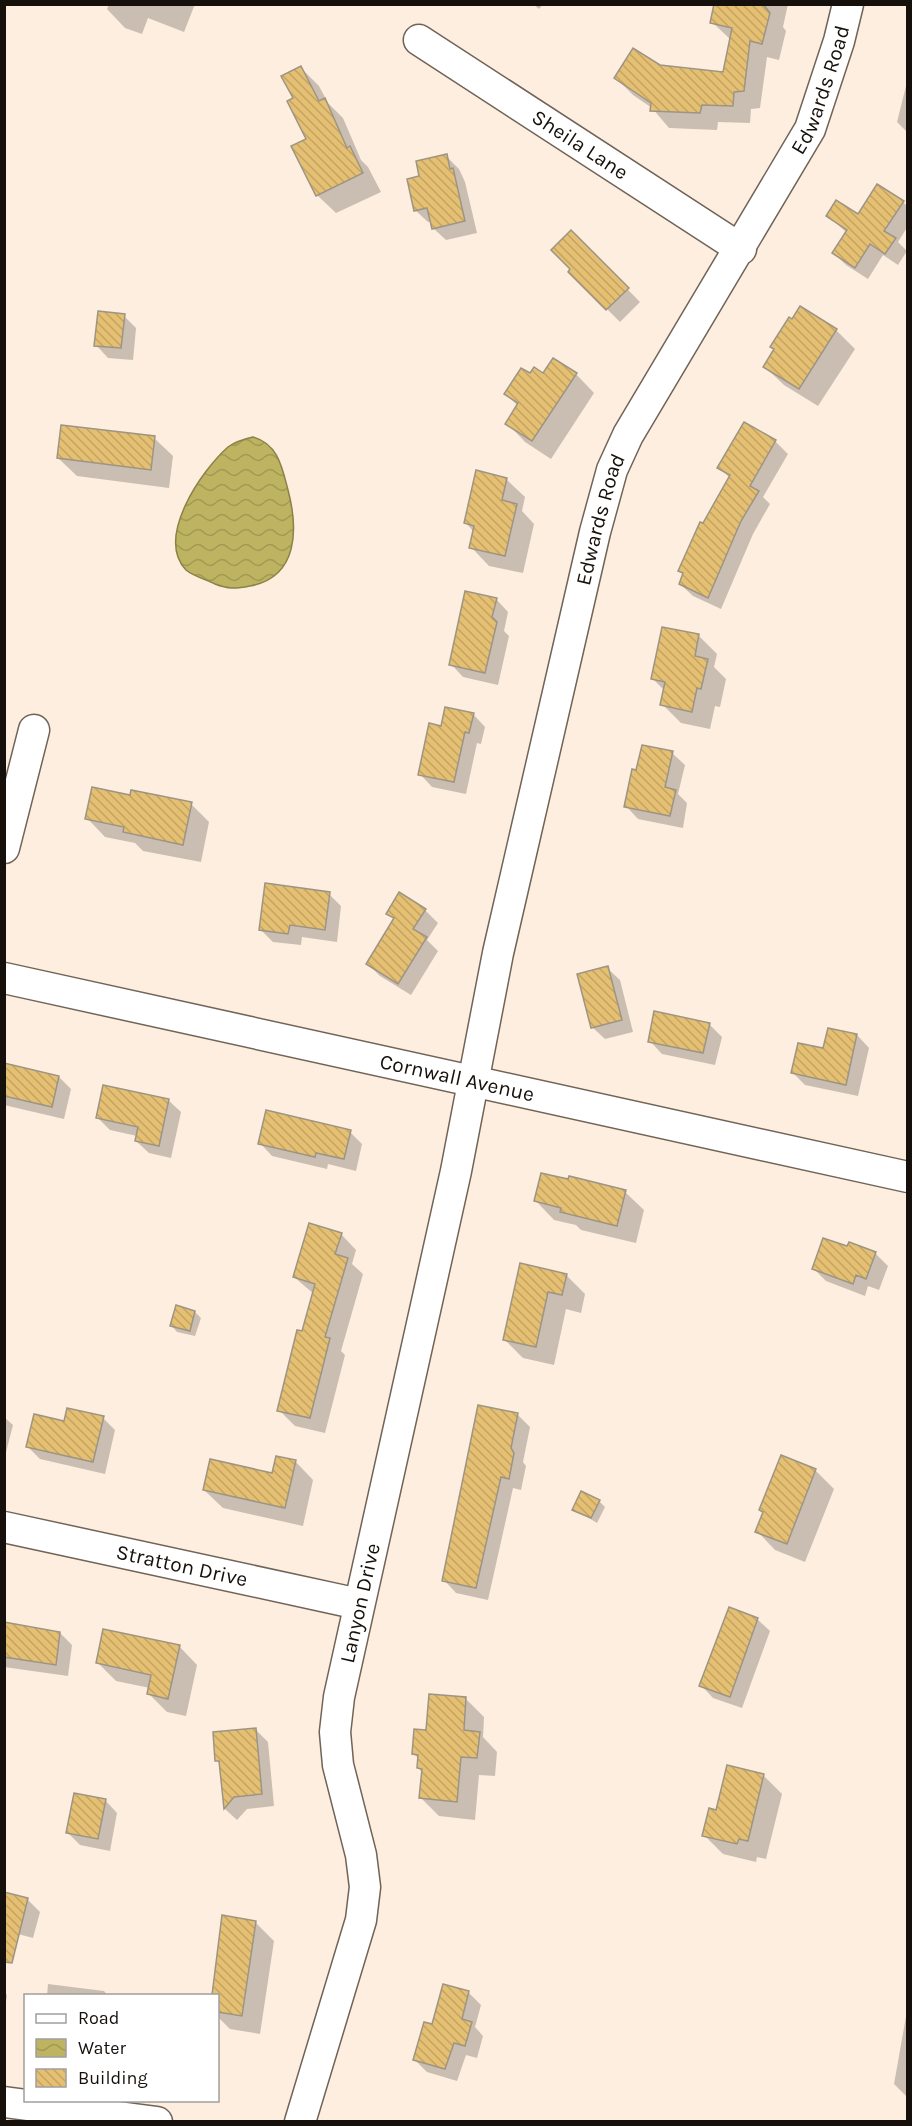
<svg xmlns="http://www.w3.org/2000/svg" width="912" height="2126" font-family="Karla,sans-serif">
  <style>
    .water { fill: url(#water-waves); stroke: #8b8247; stroke-width: 1.5 }
    .shadow { fill: #0003 }
    .building { fill: url(#building-back-hatch); stroke: #9d9584; stroke-width: 1.5 }
    .lines { fill: none; stroke-linecap: round; stroke-linejoin: round }
    .minor-casing { stroke: #706357; stroke-width: 33 }
    .minor { stroke: #fff; stroke-width: 30 }
    .labels { text-anchor: middle; dominant-baseline: central; stroke-width: 4.5; stroke-linejoin: round; paint-order: stroke }
    .street-label { font-size: 21px; fill: #15100b; stroke: #fff }
  </style>
  <defs>
    <pattern id="water-waves" width="16" height="10" patternUnits="userSpaceOnUse" patternTransform="scale(1.5)"><rect width="16" height="10" fill="#bdb361"/><path d="M0 5q4-4 8 0t8 0" fill="none" stroke="#a29953"/></pattern>
    <pattern id="building-back-hatch" width="6" height="6" patternUnits="userSpaceOnUse" patternTransform="scale(1.5)"><rect width="6" height="6" fill="#e5c073"/><path d="M-1 5l2 2M0 0l6 6M5-1l2 2" fill="none" stroke="#c4a462"/></pattern>
  </defs>
  <rect width="100%" height="100%" fill="#fdeedf"/>
  <path class="water" d="M253,437C278,444 282,467 288,490C298,528 299,577 250,586C235,589 228,589 215,584C207,580 193,576 186,570C155,537 202,470 228,447C236,441 244,439 253,437Z"/>
  <g class="shadow">
    <polygon points="109,4 195,4 184,32 148,18 142,34 125,28 107,9"/>
    <polygon points="533,4 543,4 539,9"/>
    <polygon points="716,4 788,4 783,27 786,31 779,60 767,57 760,108 751,109 750,123 718,122 717,130 669,128 652,108 633,95 616,78 660,66 724,73 731,40 712,22"/>
    <polygon points="301,68 319,86 328,103 343,118 361,160 368,167 381,192 336,213 317,195 308,139 295,99"/>
    <polygon points="908,78 908,133 897,122"/>
    <polygon points="446,156 459,169 465,182 477,233 446,240 433,228 432,221 428,222 415,210 421,177"/>
    <polygon points="903,202 908,207 908,226 898,242 907,251 898,265 883,255 868,279 846,265 834,253 847,233 828,216 858,216"/>
    <polygon points="571,232 640,302 620,322 570,272 572,269"/>
    <polygon points="800,308 836,330 855,349 818,406 784,385 765,367"/>
    <polygon points="124,316 136,328 133,360 108,358 96,345"/>
    <polygon points="576,374 594,393 551,459 525,442 507,423 518,406 506,394 530,375"/>
    <polygon points="154,438 173,456 169,488 77,476 58,458"/>
    <polygon points="775,441 788,454 763,497 770,504 753,534 721,609 693,596 680,584 684,575 680,570 730,478 719,468"/>
    <polygon points="506,479 525,497 522,511 534,524 523,573 489,566 471,547 474,532 466,523"/>
    <polygon points="496,599 508,612 504,631 509,636 498,685 463,677 451,664"/>
    <polygon points="664,628 699,636 717,654 714,667 726,679 720,707 715,706 710,729 681,723 662,704 665,691 653,679"/>
    <polygon points="473,714 485,727 481,744 477,743 466,794 432,787 420,774 442,728"/>
    <polygon points="672,753 685,765 678,794 687,803 683,828 638,819 626,806 638,772"/>
    <polygon points="131,797 191,804 209,822 201,862 143,851 135,843 105,837 87,818"/>
    <polygon points="329,894 341,906 337,942 302,937 301,945 273,942 260,929"/>
    <polygon points="400,894 425,910 438,923 427,940 438,951 411,995 380,976 368,964 395,920 388,913"/>
    <polygon points="607,968 620,980 633,1032 605,1039 592,1027"/>
    <polygon points="709,1024 722,1037 715,1065 662,1054 650,1041"/>
    <polygon points="857,1035 869,1048 858,1096 805,1085 793,1073 824,1050"/>
    <polygon points="4,1064 59,1077 71,1089 64,1119 4,1105"/>
    <polygon points="168,1100 181,1112 171,1158 149,1153 136,1141 137,1136 110,1130 97,1117"/>
    <polygon points="350,1132 362,1144 356,1171 328,1164 327,1169 272,1156 260,1143"/>
    <polygon points="625,1192 644,1210 636,1243 581,1230 576,1225 554,1220 536,1201"/>
    <polygon points="341,1234 356,1250 352,1264 363,1274 341,1351 345,1355 325,1433 295,1426 279,1410 314,1294 294,1277"/>
    <polygon points="848,1248 875,1253 888,1266 879,1290 868,1286 865,1296 826,1281 814,1269"/>
    <polygon points="521,1265 566,1275 585,1294 581,1313 566,1309 554,1365 523,1358 505,1340"/>
    <polygon points="195,1312 201,1318 195,1336 177,1332 172,1326"/>
    <polygon points="517,1414 530,1427 523,1462 526,1466 521,1490 513,1488 488,1600 456,1593 444,1580"/>
    <polygon points="4,1417 13,1425 5,1456 4,1456"/>
    <polygon points="103,1418 115,1430 105,1474 40,1459 28,1447"/>
    <polygon points="295,1461 313,1480 303,1526 223,1508 204,1490 273,1475"/>
    <polygon points="815,1470 834,1489 805,1562 775,1550 757,1531"/>
    <polygon points="599,1501 605,1507 597,1523 574,1509"/>
    <polygon points="757,1619 770,1631 742,1708 713,1698 701,1685"/>
    <polygon points="4,1624 60,1633 72,1645 68,1676 4,1667"/>
    <polygon points="179,1646 197,1665 186,1716 167,1712 149,1694 150,1688 116,1681 98,1663"/>
    <polygon points="466,1699 484,1717 483,1737 497,1752 495,1776 479,1775 475,1820 439,1816 421,1798 423,1773 418,1768 419,1759 414,1754 427,1732"/>
    <polygon points="256,1730 268,1742 274,1806 247,1809 237,1820 225,1809 221,1765 217,1761"/>
    <polygon points="728,1767 764,1776 782,1794 766,1859 757,1857 756,1862 723,1854 704,1835 717,1812"/>
    <polygon points="105,1800 117,1813 110,1851 80,1845 68,1833"/>
    <polygon points="27,1899 40,1912 33,1938 7,1931"/>
    <polygon points="223,1917 255,1922 274,1941 260,2034 230,2029 218,2017 218,1996 214,1996"/>
    <polygon points="48,1984 104,1991 108,1996 47,1996"/>
    <polygon points="4,1992 7,1995 4,2015"/>
    <polygon points="469,1993 481,2005 475,2027 483,2036 477,2058 466,2055 457,2081 427,2072 415,2060 433,2026"/>
    <polygon points="908,2005 908,2098 894,2084"/>
  </g>
  <g class="building">
    <polygon points="714,4 763,4 770,13 762,44 750,41 744,91 734,92 733,106 702,105 700,113 650,111 651,103 614,78 633,48 660,65 723,72 732,28 710,23"/>
    <polygon points="301,66 319,101 325,98 347,148 350,146 363,173 316,196 291,146 306,139 287,101 293,98 281,76"/>
    <polygon points="447,154 450,169 453,168 465,221 432,229 427,208 414,211 407,179 419,176 416,161"/>
    <polygon points="877,184 904,201 884,231 896,238 885,254 870,244 855,268 832,253 847,230 826,216 836,200 858,214"/>
    <polygon points="571,230 629,288 606,310 568,272 570,269 551,250"/>
    <polygon points="800,306 837,329 799,389 763,367 774,349 770,347 789,317 792,319"/>
    <polygon points="98,311 125,314 121,348 94,346"/>
    <polygon points="553,358 577,373 532,441 505,424 518,403 504,394 521,368 530,373 534,367 543,373"/>
    <polygon points="744,422 776,440 750,486 759,491 741,521 708,598 679,584 683,573 678,571 700,522 703,523 730,475 717,468"/>
    <polygon points="61,425 155,436 151,470 57,458"/>
    <polygon points="476,470 507,478 502,500 517,504 505,556 469,548 474,526 464,523"/>
    <polygon points="465,591 497,598 492,617 497,622 485,673 449,665"/>
    <polygon points="662,627 699,634 695,656 708,659 701,689 697,688 692,712 660,705 665,682 651,679"/>
    <polygon points="445,707 474,713 469,733 465,732 454,782 418,775 429,723 441,726"/>
    <polygon points="642,745 673,751 665,787 676,790 670,816 624,807 632,769 636,770"/>
    <polygon points="92,787 130,795 131,790 192,802 183,845 123,832 124,827 85,819"/>
    <polygon points="265,883 330,892 325,930 290,925 288,934 259,930"/>
    <polygon points="399,892 426,909 413,929 427,937 398,984 366,964 394,918 386,914"/>
    <polygon points="608,966 622,1020 591,1028 577,974"/>
    <polygon points="654,1011 710,1023 703,1053 648,1042"/>
    <polygon points="828,1028 857,1034 846,1085 791,1073 798,1043 823,1048"/>
    <polygon points="4,1063 59,1076 52,1107 4,1096"/>
    <polygon points="103,1085 169,1099 159,1146 135,1141 138,1127 96,1118"/>
    <polygon points="266,1110 351,1130 344,1159 316,1153 315,1157 258,1144"/>
    <polygon points="541,1173 568,1179 569,1176 626,1190 617,1226 560,1212 561,1208 534,1201"/>
    <polygon points="309,1223 342,1233 335,1254 348,1258 325,1337 330,1338 310,1418 277,1411 297,1330 302,1331 315,1284 293,1277"/>
    <polygon points="823,1238 847,1246 849,1242 876,1252 866,1279 856,1275 853,1284 812,1269"/>
    <polygon points="520,1263 567,1274 562,1295 548,1292 536,1347 503,1340"/>
    <polygon points="176,1305 195,1311 190,1331 170,1326"/>
    <polygon points="478,1405 518,1413 511,1448 514,1453 509,1479 501,1477 476,1588 442,1581"/>
    <polygon points="67,1408 104,1416 93,1462 26,1447 34,1414 64,1421"/>
    <polygon points="781,1455 816,1469 787,1544 755,1532 763,1512 759,1510"/>
    <polygon points="276,1456 296,1460 285,1508 203,1490 210,1459 272,1473"/>
    <polygon points="581,1491 600,1500 591,1518 572,1510"/>
    <polygon points="729,1607 758,1618 730,1697 699,1686"/>
    <polygon points="4,1622 60,1632 56,1665 4,1657"/>
    <polygon points="103,1629 180,1645 168,1699 147,1694 151,1675 96,1663"/>
    <polygon points="429,1694 466,1697 464,1730 480,1732 477,1758 461,1757 457,1802 419,1798 422,1769 417,1768 418,1755 412,1754 414,1729 426,1730"/>
    <polygon points="256,1728 262,1794 234,1797 224,1809 219,1761 215,1761 213,1732"/>
    <polygon points="727,1765 764,1774 748,1841 739,1839 737,1844 702,1836 709,1808 716,1810"/>
    <polygon points="74,1793 106,1799 98,1839 66,1833"/>
    <polygon points="4,1892 28,1898 12,1963 4,1962"/>
    <polygon points="222,1915 256,1921 242,2016 218,2012 218,1995 212,1995"/>
    <polygon points="443,1984 469,1991 462,2019 472,2022 465,2046 454,2043 445,2069 413,2060 424,2022 432,2024"/>
  </g>
  <g class="lines">
    <defs>
      <g id="minor">
        <path id="s1" d="M419,40L741,249"/>
        <polyline points="4,848 34,730"/>
        <path id="s2" d="M4,978L908,1177"/>
        <path id="s3" d="M4,1527L359,1604"/>
        <polyline points="4,2102 157,2122"/>
        <path id="s4" d="M300,2122L361,1920L365,1887L361,1855L338,1765L335,1732L339,1697L456,1171L498,953L595,532L612,470L628,435L810,129L839,41L848,4"/>
      </g>
    </defs>
    <use href="#minor" class="minor-casing"/>
    <use href="#minor" class="minor"/>
  </g>
  <g class="labels">
    <g class="street-label">
      <text stroke="none"><textPath href="#s4" startOffset="2130">Edwards Road</textPath></text>
      <text stroke="none"><textPath href="#s1" startOffset="192">Sheila Lane</textPath></text>
      <text stroke="none"><textPath href="#s4" startOffset="1644">Edwards Road</textPath></text>
      <text stroke="none"><textPath href="#s2" startOffset="464">Cornwall Avenue</textPath></text>
      <text stroke="none"><textPath href="#s3" startOffset="182">Stratton Drive</textPath></text>
      <text stroke="none"><textPath href="#s4" startOffset="534">Lanyon Drive</textPath></text>
    </g>
  </g>
  <rect width="912" height="2126" fill="none" stroke="#15100b" stroke-width="12"/>
  <rect x="24" y="1994" width="195" height="108" fill="#ffffff" stroke="#a19f9d" stroke-width="1.5"/>
  <rect x="36" y="2014" width="30" height="9" fill="#ffffff" stroke="#a19f9d" stroke-width="1.5"/>
  <text x="78" y="2024" font-size="18" fill="#15100b">Road</text>
  <rect x="36" y="2039" width="30" height="18" fill="url(#water-waves)" stroke="#a19f9d" stroke-width="1.5"/>
  <text x="78" y="2054" font-size="18" fill="#15100b">Water</text>
  <rect x="36" y="2069" width="30" height="18" fill="url(#building-back-hatch)" stroke="#a19f9d" stroke-width="1.5"/>
  <text x="78" y="2084" font-size="18" fill="#15100b">Building</text>
</svg>
